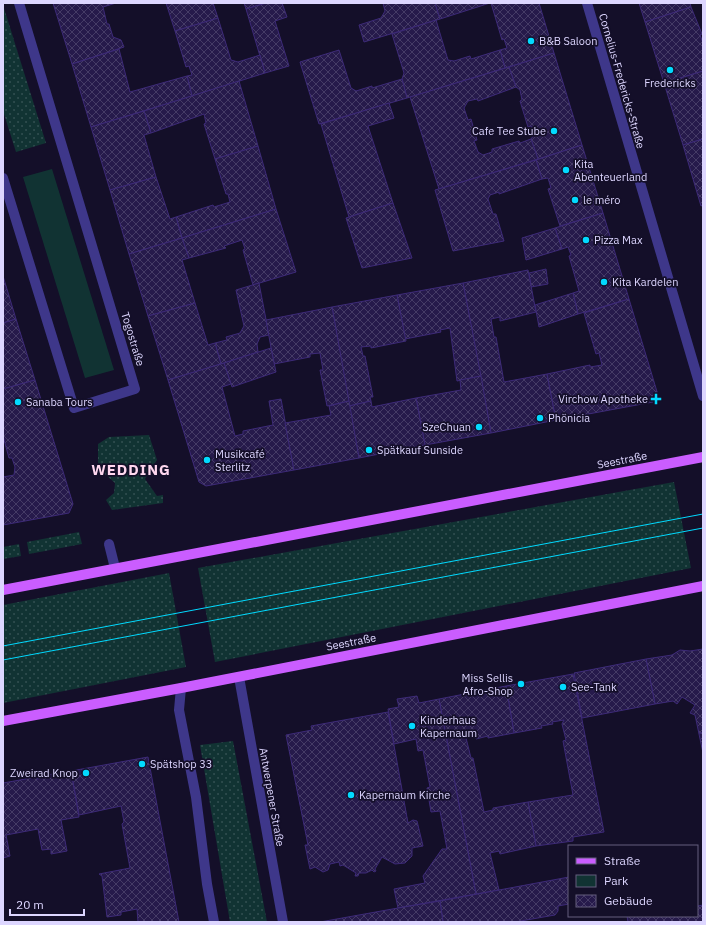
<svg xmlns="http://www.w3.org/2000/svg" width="706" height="925" font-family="'IBM Plex Sans',sans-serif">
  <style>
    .grass { fill: url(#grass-dots) }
    .park { fill: #133 }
    .building { fill: url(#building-cross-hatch); stroke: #3d2a78 }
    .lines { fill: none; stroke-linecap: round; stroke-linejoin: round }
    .minor { stroke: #3e378a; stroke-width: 10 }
    .major { stroke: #ca5dff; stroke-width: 10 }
    .tram { stroke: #02daff; stroke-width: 1 }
    .poi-dot { fill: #02daff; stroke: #140f29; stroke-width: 1.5 }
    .labels { text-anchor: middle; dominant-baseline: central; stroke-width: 3.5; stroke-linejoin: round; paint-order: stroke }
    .poi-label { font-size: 11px; fill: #ddd6ff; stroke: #140f29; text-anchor: start }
    .street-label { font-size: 11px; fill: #ddd6ff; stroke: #140f29 }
    .district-label { font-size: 15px; font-weight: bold; letter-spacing: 1px; fill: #ffd8ef; stroke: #140f29 }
  </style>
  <defs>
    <pattern id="grass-dots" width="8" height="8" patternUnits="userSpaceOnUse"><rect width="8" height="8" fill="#133"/><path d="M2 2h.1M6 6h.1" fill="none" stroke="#335052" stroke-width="1.8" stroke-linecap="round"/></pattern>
    <pattern id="building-cross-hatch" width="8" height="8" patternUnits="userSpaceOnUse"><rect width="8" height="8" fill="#261a4b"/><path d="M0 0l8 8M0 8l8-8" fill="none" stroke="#453b66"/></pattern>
  </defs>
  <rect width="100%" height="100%" fill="#140f29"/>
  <g class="grass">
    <polygon points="3,5 46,143 16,152 3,111"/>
    <polygon points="149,435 157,460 145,479 157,496 163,495 163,503 112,510 106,500 114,493 115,483 98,468 98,444 109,437"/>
    <polygon points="674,482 691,568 215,662 198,568"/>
    <polygon points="79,532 82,544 29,554 27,542"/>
    <polygon points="19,544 21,556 3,559 3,547"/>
    <polygon points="169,573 186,667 3,703 3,605"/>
    <polygon points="233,741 267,922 230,922 200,745"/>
  </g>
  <polygon class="park" points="52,169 114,370 85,378 23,177"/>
  <g class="building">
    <polygon points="53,3 116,3 103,7 107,24 109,24 113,37 121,40 124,47 72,64"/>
    <polygon points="166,3 213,3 218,18 175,31"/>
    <polygon points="244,3 266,3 246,9"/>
    <polygon points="266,3 282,3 287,17 275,21 289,66 265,73 246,9"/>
    <polygon points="383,3 435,3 440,19 364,42 359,25 381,18 385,11"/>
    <polygon points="435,3 490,3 440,19"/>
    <polygon points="491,3 539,3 554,53 505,68 500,50 507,48 504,39 502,40"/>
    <polygon points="639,3 690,3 691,7 645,22"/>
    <polygon points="691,7 702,34 700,35 703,43 703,71 664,83 645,22"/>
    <polygon points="218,18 231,60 238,62 260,55 265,73 192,96 187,76 192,75 189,66 186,67 175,31"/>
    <polygon points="436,20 448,60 454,61 470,56 471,59 500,50 505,68 407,98 402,79 404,73 392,34"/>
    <polygon points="119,49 130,92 187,76 192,96 91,127 72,64"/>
    <polygon points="339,50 351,88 356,91 372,86 372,88 402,79 407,98 319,124 300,62"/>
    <polygon points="554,53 582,145 538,159 531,139 534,135 531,126 528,127 520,101 522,100 520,90 516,87 509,67"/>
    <polygon points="509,67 516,87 478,101 477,99 468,101 464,108 468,120 471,119 477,140 474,141 478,152 483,155 492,152 492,149 519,141 520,143 531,139 538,159 439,189 410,97"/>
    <polygon points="703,71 703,139 683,145 664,83"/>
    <polygon points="239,81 258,146 215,159 204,124 206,123 204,114 151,133 144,111"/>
    <polygon points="389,103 394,118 368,126 393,203 349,217 321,124"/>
    <polygon points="144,111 151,133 144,135 156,177 110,190 91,127"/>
    <polygon points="703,139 703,205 701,206 683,145"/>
    <polygon points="582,145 603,213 560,226 548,189 551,188 548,178 542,179 536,160"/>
    <polygon points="258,146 276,209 182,238 176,217 213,205 214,207 230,202 228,194 226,194 215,159"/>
    <polygon points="536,160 542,179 499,194 499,192 490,195 488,199 493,214 496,214 504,241 453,251 435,190"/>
    <polygon points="156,177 170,219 176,217 182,238 129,254 110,190"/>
    <polygon points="393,203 412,258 362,268 346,218"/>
    <polygon points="276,209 296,272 253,285 243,250 245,249 242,240 224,246 226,248 189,258 182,238"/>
    <polygon points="603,213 629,299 578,314 573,293 579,291 569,256 571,255 568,247 562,249 555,228"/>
    <polygon points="555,228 562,249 526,260 522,238"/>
    <polygon points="182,238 189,258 182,260 195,303 148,316 129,254"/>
    <polygon points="546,269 548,284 531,287 529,273"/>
    <polygon points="528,270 536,312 500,321 500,317 491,319 494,337 496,337 504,382 547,374 556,420 491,433 463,283"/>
    <polygon points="3,276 16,319 3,323"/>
    <polygon points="259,283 269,335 260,337 257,344 258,352 221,364 215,343 227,340 226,337 240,333 244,326 236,290"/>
    <polygon points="463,283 481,376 457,381 450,328 440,330 441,332 405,339 397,295"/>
    <polygon points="573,293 578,314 539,327 535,305"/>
    <polygon points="397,295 406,341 371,348 371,346 361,347 363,356 365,356 373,397 370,397 371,401 349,406 332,307"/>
    <polygon points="629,299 658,395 653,402 556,420 547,374 590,365 590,367 602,365 599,353 596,354 584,313"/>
    <polygon points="195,303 208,345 215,343 221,364 168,380 148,316"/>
    <polygon points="332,307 349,401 327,406 320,370 323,370 320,353 310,354 310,357 274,364 266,320"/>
    <polygon points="16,319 35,380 3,389 3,323"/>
    <polygon points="271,348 276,372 232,387 224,363"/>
    <polygon points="224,363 231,384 222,387 235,436 243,434 243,431 273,425 269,401 281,399 294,470 206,486 199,482 168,380"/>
    <polygon points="481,376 491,433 425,445 416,398 461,390 460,380"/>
    <polygon points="35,380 73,504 69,513 3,525 3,477 14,475 15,467 12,458 9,458 3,436 3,389"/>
    <polygon points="416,398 425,445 359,458 349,406 371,401 372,407"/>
    <polygon points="349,401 359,458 294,470 285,423 331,415 329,406"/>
    <polygon points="703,649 703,732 699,734 695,715 690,713 695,705 682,697 677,704 673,701 655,704 646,659 672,655 680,650 690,651"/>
    <polygon points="646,659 655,704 582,718 574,673"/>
    <polygon points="573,674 604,832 573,837 573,841 536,846 528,802 573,795 563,741 566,740 562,724 564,720 552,722 553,724 541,726 542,728 514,733 506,686"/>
    <polygon points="506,686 514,733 488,738 488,736 476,739 476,736 466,738 471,758 473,758 484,812 493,810 493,808 528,802 536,846 500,854 499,851 490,853 499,890 476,894 439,699"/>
    <polygon points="417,696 419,703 439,699 476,894 398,908 394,889 425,883 423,876 442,849 447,849 440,811 431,812 427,788 430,787 423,750 418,751 416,739 394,744 388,709 399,707 397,699"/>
    <polygon points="388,712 408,823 413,820 417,821 423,846 412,848 412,856 405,863 395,864 382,857 375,869 376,871 374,872 372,870 366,873 359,873 358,876 355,876 356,873 343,865 340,866 339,862 330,864 328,870 323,872 315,867 310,869 305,845 308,845 286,735 312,730 311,726"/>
    <polygon points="703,732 703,753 699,734"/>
    <polygon points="148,757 179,922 138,922 137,909 121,912 121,915 107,917 102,876 99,874 130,868 122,824 124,822 121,806 79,815 71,771"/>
    <polygon points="71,771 79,817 61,820 67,851 51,854 51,849 42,850 38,829 6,835 10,856 3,858 3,783 37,777 37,779 47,777 47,775"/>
    <polygon points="569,877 569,904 558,906 558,911 555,915 515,922 443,922 440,901"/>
    <polygon points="440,901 443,922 320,922 398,908"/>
    <polygon points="697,904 698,906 703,905 703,922 628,922 627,916 697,916"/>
  </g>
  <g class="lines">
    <g class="minor">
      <polyline points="587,3 703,396"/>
      <polyline points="3,178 74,408 135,389 19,3"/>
      <polyline points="109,544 115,568"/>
      <polyline points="239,677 283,922"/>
      <polyline points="181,688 179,710 196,797 207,884 214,922"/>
    </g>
    <g class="major">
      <polyline points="3,590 703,457"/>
      <polyline points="3,721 181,688 703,586"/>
    </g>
    <g class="tram">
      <polyline points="3,646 703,514"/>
      <polyline points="3,660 703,528"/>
    </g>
  </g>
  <g class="poi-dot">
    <circle cx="531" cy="41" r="4"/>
    <circle cx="670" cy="70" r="4"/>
    <circle cx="554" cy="131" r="4"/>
    <circle cx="566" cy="170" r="4"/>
    <circle cx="575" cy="200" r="4"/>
    <circle cx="586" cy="240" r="4"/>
    <circle cx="604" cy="282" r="4"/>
    <path d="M654 393h4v4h4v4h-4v4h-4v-4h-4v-4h4z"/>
    <circle cx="18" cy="402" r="4"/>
    <circle cx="540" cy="418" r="4"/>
    <circle cx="479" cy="427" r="4"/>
    <circle cx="369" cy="450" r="4"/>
    <circle cx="207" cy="460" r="4"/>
    <circle cx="521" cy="684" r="4"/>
    <circle cx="563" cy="687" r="4"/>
    <circle cx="412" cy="726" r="4"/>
    <circle cx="142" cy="764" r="4"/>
    <circle cx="86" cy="773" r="4"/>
    <circle cx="351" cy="795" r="4"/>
  </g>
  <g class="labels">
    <g class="poi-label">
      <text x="539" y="41">B&amp;B Saloon</text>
      <text x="670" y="83" text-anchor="middle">Fredericks</text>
      <text x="546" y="131" text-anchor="end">Cafe Tee Stube</text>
      <text x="574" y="164">Kita<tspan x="574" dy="13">Abenteuerland</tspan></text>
      <text x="583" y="200">le méro</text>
      <text x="594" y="240">Pizza Max</text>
      <text x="612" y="282">Kita Kardelen</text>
      <text x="648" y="399" text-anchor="end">Virchow Apotheke</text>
      <text x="26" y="402">Sanaba Tours</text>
      <text x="548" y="418">Phönicia</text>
      <text x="471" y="427" text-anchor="end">SzeChuan</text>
      <text x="377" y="450">Spätkauf Sunside</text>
      <text x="215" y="454">Musikcafé<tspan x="215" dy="13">Sterlitz</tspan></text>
      <text x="513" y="678" text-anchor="end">Miss Sellis<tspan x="513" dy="13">Afro-Shop</tspan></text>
      <text x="571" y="687">See-Tank</text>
      <text x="420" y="720">Kinderhaus<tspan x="420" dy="13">Kapernaum</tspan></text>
      <text x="150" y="764">Spätshop 33</text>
      <text x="78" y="773" text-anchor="end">Zweirad Knop</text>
      <text x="359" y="795">Kapernaum Kirche</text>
    </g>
    <g class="street-label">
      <text transform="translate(622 81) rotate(74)">Cornelius-Fredericks-Straße</text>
      <text transform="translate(133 339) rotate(73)">Togostraße</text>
      <text transform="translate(622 460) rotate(-11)">Seestraße</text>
      <text transform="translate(351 642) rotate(-11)">Seestraße</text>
      <text transform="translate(272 797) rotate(80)">Antwerpener Straße</text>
    </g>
    <g class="district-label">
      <text x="131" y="469">WEDDING</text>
    </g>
  </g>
  <rect width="706" height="925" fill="none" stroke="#ddd6ff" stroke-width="8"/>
  <rect x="568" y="845" width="130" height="72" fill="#140f29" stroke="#645f7f"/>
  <rect x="576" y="858" width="20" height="6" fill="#ca5dff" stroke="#645f7f"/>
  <text x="604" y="865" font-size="12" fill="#ddd6ff">Straße</text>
  <rect x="576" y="875" width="20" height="12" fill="#113333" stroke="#645f7f"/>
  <text x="604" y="885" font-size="12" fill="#ddd6ff">Park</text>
  <rect x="576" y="895" width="20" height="12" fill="url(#building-cross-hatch)" stroke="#645f7f"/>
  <text x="604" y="905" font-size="12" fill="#ddd6ff">Gebäude</text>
  <path d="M10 909v6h74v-6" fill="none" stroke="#ddd6ff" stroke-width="2"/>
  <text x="16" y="909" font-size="12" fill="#ddd6ff" stroke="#140f29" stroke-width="3" paint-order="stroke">20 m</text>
</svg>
